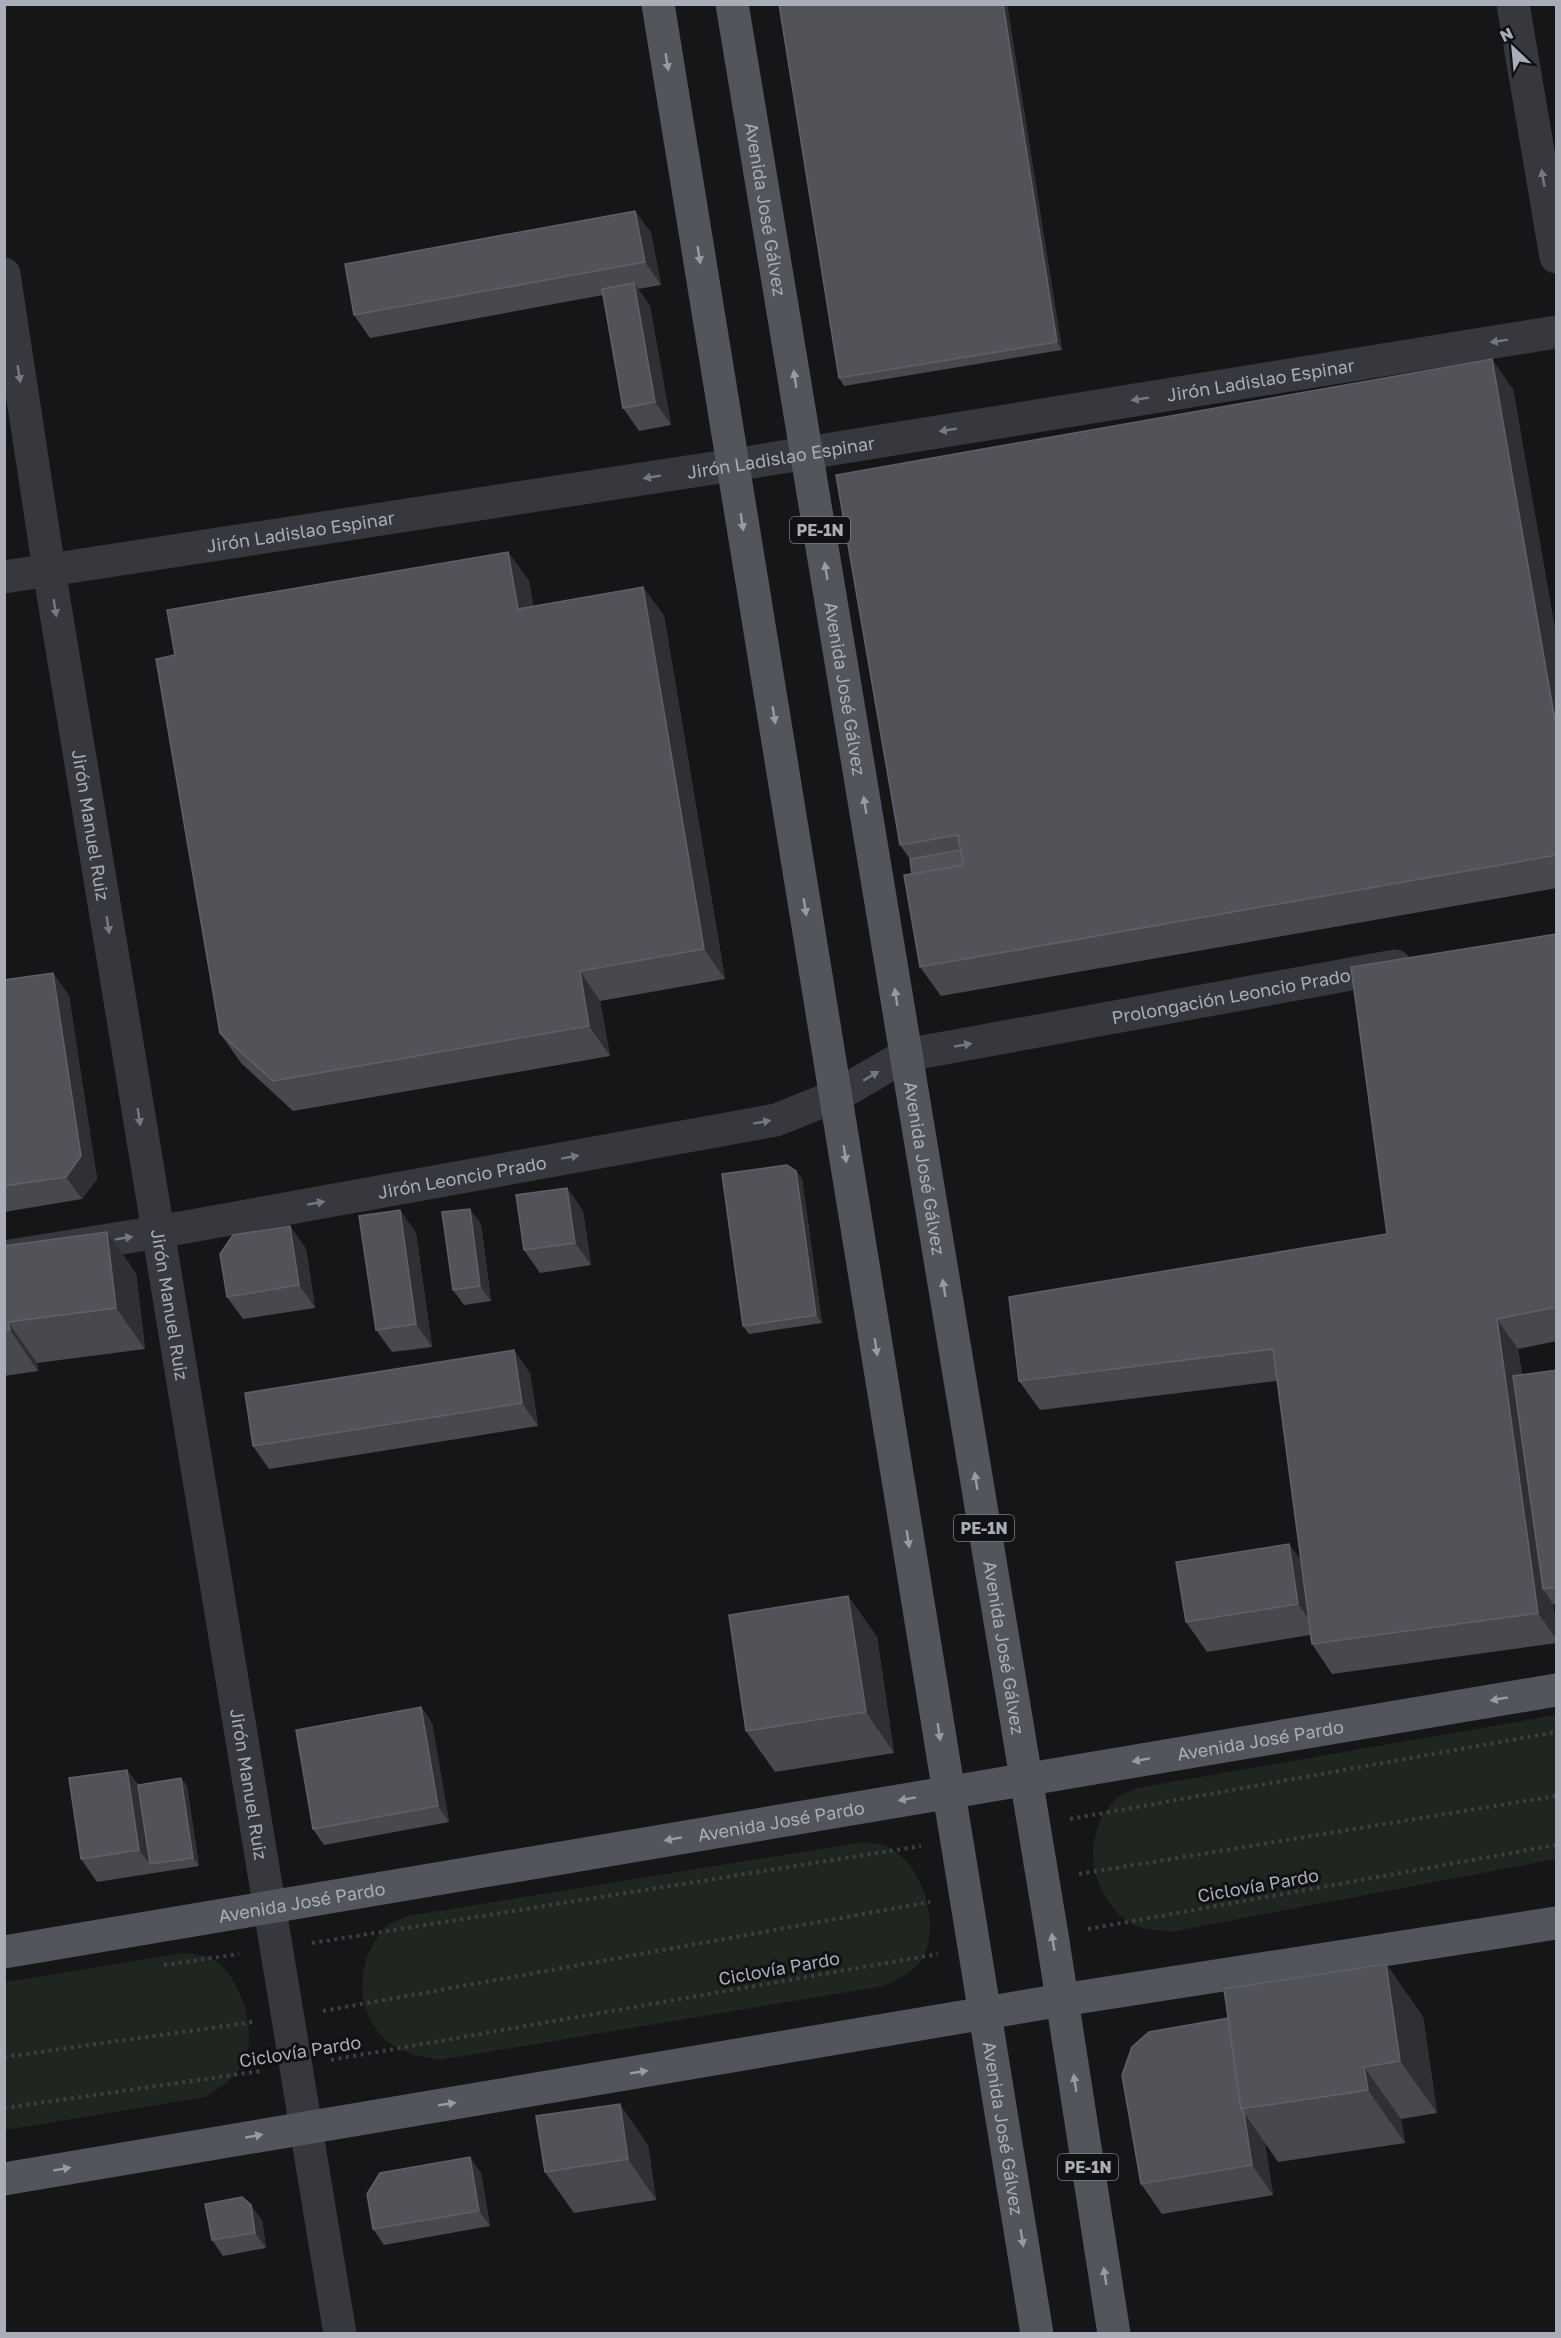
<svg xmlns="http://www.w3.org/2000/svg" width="1561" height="2338" font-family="'Golos Text',sans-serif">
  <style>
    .green { fill: #1e261f }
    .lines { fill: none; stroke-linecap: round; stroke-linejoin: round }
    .path { stroke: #3d3f44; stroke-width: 4; stroke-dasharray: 3 4.5; stroke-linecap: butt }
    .minor { stroke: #37383d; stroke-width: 33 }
    .major { stroke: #53555c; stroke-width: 33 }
    .wall { fill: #47494d }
    .shaded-wall { fill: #2f3033 }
    .building { fill: #525359; stroke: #5f6168; stroke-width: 1.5 }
    .oneway { fill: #979ba6 }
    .oneway2 { fill: #757881 }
    .labels { text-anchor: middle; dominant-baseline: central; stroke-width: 6; stroke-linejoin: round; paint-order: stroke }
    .shield { fill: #111113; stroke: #7b7e86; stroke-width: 1.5 }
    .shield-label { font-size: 16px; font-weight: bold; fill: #a8adb8 }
    .street-label { font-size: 18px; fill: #a8adb8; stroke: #111113 }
  </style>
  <rect width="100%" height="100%" fill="#161618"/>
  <g class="green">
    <path d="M1556,1715V1859L1170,1932C1160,1930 1148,1930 1138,1927C1091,1906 1077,1834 1116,1799C1121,1794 1130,1791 1137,1788Z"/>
    <path d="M863,1842C871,1843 883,1843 890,1848C923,1866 942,1926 922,1959C913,1973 898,1979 884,1986L440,2060C423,2057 403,2054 388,2042C354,2014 355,1961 383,1930C389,1923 399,1920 407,1916Z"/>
    <path d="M183,1953C191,1954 203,1954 211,1958C241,1974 259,2033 243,2064C236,2078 218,2089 205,2097L5,2130V1982Z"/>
  </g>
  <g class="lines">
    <g class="path">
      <polyline points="1070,1819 1556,1732"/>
      <polyline points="1079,1874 1556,1796"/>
      <polyline points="1088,1929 1556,1845"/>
      <polyline points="312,1943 921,1846"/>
      <polyline points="164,1965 239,1954"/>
      <polyline points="323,2011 930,1902"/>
      <polyline points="4,2057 253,2022"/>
      <polyline points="331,2060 938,1954"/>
      <polyline points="4,2108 261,2071"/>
    </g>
    <g class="minor">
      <polyline points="1513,4 1556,257"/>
      <path id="s1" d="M4,274L49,570L340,2334"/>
      <path id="s2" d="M4,577L733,465L1556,332"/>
      <path id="s3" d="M4,1257L158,1232L776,1120L836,1096L906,1055L1395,966"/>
    </g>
    <g class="major">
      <path id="s4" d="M658,4L1037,2334"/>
      <path id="s5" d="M732,4L1052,1935L1114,2334"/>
      <path id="s6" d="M4,1952L1556,1690"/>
      <polyline points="4,2179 1062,2000 1556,1923"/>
    </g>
  </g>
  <g class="wall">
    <polygon points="779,4 1007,4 1062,350 844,386 839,378"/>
    <polygon points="635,211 651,233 661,285 638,289 650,306 671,425 639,431 623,408 603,295 370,338 354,315"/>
    <polygon points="1513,389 1557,641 1557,888 941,996 920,967 912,874 910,859 900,845"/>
    <polygon points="508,552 529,581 533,606 643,587 664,616 725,979 600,1001 610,1056 293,1111 241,1063 220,1033 175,655"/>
    <polygon points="1557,934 1557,1341 1518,1349 1522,1375 1557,1370 1557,1605 1553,1604 1557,1627 1557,1643 1332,1674 1312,1644 1310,1635 1207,1652 1186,1622 1301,1560 1277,1381 1040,1410 1019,1381 1387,1234"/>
    <polygon points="53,973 69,996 97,1179 82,1199 4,1212 4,980"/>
    <polygon points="796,1171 802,1179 822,1323 749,1334 743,1326"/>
    <polygon points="567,1188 583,1211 591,1265 540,1273 524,1250"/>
    <polygon points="400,1210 416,1233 432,1347 392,1352 376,1330"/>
    <polygon points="481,1224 491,1301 464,1305 453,1290"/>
    <polygon points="290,1226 306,1249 315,1308 243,1319 227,1297"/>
    <polygon points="4,1246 136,1273 145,1349 37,1363 38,1371 4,1376"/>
    <polygon points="530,1373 538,1426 269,1469 253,1446"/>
    <polygon points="848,1596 877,1637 894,1753 775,1772 746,1731"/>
    <polygon points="421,1707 432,1723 449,1822 324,1845 313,1829"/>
    <polygon points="127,1770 138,1785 181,1778 187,1786 199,1866 97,1882 81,1859"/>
    <polygon points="1386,1964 1423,2017 1437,2113 1401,2119 1405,2143 1278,2162 1265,2143 1273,2195 1162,2214 1141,2184 1228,2018"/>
    <polygon points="648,2145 656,2200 574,2213 545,2172"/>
    <polygon points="481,2173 490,2226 384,2245 373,2229"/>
    <polygon points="262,2220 266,2248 223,2256 212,2240"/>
  </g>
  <g class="shaded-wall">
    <polygon points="1003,4 1007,4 1062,350 1057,342"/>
    <polygon points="635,211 651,233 661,285 645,262"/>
    <polygon points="634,283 650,306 671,425 655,402"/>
    <polygon points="1492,359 1513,389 1557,641 1557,732"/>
    <polygon points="508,552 529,581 539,638 518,609"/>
    <polygon points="643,587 664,616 725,979 704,949"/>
    <polygon points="580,971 600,1001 610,1056 589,1026"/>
    <polygon points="53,973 69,996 97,1179 82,1199 66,1177"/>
    <polygon points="796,1171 802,1179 822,1323 816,1315"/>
    <polygon points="567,1188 583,1211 591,1265 575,1243"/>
    <polygon points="470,1209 481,1224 491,1301 480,1286"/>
    <polygon points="400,1210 416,1233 432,1347 416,1324"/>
    <polygon points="290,1226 306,1249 315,1308 299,1285"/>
    <polygon points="107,1232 136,1273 145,1349 116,1308"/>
    <polygon points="1497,1319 1518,1349 1551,1588 1543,1589 1553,1604 1557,1627 1557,1640 1538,1613"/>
    <polygon points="8,1322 37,1363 38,1371 10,1330"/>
    <polygon points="514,1350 530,1373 538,1426 522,1403"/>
    <polygon points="1289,1544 1310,1573 1319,1633 1298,1604"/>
    <polygon points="848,1596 877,1637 894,1753 866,1712"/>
    <polygon points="421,1707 432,1723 449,1822 438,1806"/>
    <polygon points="127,1770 143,1793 150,1864 156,1872 139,1850"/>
    <polygon points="181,1778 187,1786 199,1866 193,1858"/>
    <polygon points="1386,1964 1423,2017 1437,2113 1400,2061"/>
    <polygon points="1364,2067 1401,2119 1405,2143 1368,2090"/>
    <polygon points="620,2104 648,2145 656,2200 628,2159"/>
    <polygon points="1244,2113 1265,2143 1273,2195 1252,2165"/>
    <polygon points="470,2157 481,2173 490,2226 479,2211"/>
    <polygon points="251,2205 262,2220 266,2248 255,2233"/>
  </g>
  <g class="building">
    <polygon points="779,4 1003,4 1057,342 839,378"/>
    <polygon points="635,211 645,262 354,315 345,264"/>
    <polygon points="634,283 655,402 623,408 602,289"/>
    <polygon points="1492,359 1557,732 1557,855 920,967 904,875 963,865 958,835 900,845 836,475"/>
    <polygon points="508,552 518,609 643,587 704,949 580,971 589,1026 273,1081 220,1033 156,659 175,655 167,610"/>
    <polygon points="961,850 963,865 912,874 910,859"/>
    <polygon points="1557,934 1557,1307 1497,1319 1538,1613 1312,1644 1273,1349 1019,1381 1009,1297 1387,1234 1351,967"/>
    <polygon points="53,973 81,1156 66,1177 4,1186 4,980"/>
    <polygon points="787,1165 796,1171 816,1315 743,1326 722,1174"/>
    <polygon points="567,1188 575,1243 524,1250 516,1195"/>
    <polygon points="470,1209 480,1286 453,1290 442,1212"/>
    <polygon points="400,1210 416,1324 376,1330 359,1216"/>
    <polygon points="290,1226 299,1285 227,1297 220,1254 233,1235"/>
    <polygon points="107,1232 116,1308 8,1322 10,1330 4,1331 4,1246"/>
    <polygon points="514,1350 522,1403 253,1446 245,1393"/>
    <polygon points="1557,1370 1557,1587 1543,1589 1513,1376"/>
    <polygon points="1289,1544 1298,1604 1186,1622 1176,1562"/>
    <polygon points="848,1596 866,1712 746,1731 729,1615"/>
    <polygon points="421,1707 438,1806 313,1829 296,1730"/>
    <polygon points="127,1770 139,1850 81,1859 69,1778"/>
    <polygon points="181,1778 193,1858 150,1864 138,1785"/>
    <polygon points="1386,1964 1400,2061 1364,2067 1368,2090 1241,2109 1224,1989"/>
    <polygon points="1228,2018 1241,2109 1244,2113 1252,2165 1141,2184 1122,2075 1132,2047 1149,2032"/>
    <polygon points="620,2104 628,2159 545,2172 536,2116"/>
    <polygon points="470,2157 479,2211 373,2229 367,2194 380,2173"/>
    <polygon points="242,2197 251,2205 255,2233 212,2240 205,2204"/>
  </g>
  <defs><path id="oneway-solid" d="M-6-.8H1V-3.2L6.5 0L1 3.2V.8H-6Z" transform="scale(1.5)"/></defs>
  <g class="oneway">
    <use href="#oneway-solid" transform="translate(667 62) rotate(81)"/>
    <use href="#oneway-solid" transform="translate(699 255) rotate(81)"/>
    <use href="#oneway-solid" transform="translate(795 379) rotate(-99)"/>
    <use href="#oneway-solid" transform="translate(742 522) rotate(81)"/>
    <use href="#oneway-solid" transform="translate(826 571) rotate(-99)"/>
    <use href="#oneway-solid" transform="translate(774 715) rotate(81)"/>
    <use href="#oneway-solid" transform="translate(865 805) rotate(-99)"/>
    <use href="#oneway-solid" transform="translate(805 907) rotate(81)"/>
    <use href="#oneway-solid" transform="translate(896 997) rotate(-99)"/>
    <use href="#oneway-solid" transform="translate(845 1154) rotate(81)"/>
    <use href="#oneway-solid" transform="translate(944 1288) rotate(-99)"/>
    <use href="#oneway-solid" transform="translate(876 1347) rotate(81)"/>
    <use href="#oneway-solid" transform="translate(976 1481) rotate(-99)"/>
    <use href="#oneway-solid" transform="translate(908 1539) rotate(81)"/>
    <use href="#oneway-solid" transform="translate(1499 1699) rotate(170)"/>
    <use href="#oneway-solid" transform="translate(939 1732) rotate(81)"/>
    <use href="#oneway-solid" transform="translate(1141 1760) rotate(170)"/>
    <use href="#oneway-solid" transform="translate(907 1799) rotate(170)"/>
    <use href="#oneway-solid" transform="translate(673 1839) rotate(170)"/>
    <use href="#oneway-solid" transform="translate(1053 1942) rotate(-99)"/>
    <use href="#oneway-solid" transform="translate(639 2072) rotate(-9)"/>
    <use href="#oneway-solid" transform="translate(1075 2083) rotate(-99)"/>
    <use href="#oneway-solid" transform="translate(447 2104) rotate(-9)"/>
    <use href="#oneway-solid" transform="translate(254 2136) rotate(-10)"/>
    <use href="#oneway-solid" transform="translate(62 2169) rotate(-10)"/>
    <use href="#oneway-solid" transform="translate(1022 2238) rotate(81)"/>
    <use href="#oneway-solid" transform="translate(1105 2276) rotate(-99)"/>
  </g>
  <g class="oneway2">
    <use href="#oneway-solid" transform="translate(1543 178) rotate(-100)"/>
    <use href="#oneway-solid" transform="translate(1499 341) rotate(171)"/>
    <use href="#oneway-solid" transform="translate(19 374) rotate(81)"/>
    <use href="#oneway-solid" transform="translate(1140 399) rotate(171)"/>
    <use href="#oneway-solid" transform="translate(948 430) rotate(171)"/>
    <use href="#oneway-solid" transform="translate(652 477) rotate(171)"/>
    <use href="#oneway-solid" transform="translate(55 608) rotate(81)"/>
    <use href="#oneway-solid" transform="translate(108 925) rotate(81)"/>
    <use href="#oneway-solid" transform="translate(963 1045) rotate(-10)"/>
    <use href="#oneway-solid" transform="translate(871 1076) rotate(-31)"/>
    <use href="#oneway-solid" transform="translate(139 1117) rotate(81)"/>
    <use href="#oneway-solid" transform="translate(762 1122) rotate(-10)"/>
    <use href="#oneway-solid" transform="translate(570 1157) rotate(-10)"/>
    <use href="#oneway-solid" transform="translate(316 1203) rotate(-10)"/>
    <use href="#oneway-solid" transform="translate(124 1238) rotate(-9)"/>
  </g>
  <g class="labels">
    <g class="shield">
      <rect x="790" y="517" width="60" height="26" rx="4.5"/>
      <rect x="954" y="1515" width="60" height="26" rx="4.5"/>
      <rect x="1058" y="2154" width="60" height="26" rx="4.5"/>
    </g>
    <g class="shield-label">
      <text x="820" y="530">PE-1N</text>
      <text x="984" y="1528">PE-1N</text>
      <text x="1088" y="2167">PE-1N</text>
    </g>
    <g class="street-label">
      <text stroke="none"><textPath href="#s5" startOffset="208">Avenida José Gálvez</textPath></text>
      <text stroke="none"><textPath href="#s2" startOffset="1272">Jirón Ladislao Espinar</textPath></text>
      <text stroke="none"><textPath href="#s2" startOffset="786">Jirón Ladislao Espinar</textPath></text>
      <text stroke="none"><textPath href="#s2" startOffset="300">Jirón Ladislao Espinar</textPath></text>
      <text stroke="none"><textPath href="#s5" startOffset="694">Avenida José Gálvez</textPath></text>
      <text stroke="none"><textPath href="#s1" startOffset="558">Jirón Manuel Ruiz</textPath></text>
      <text stroke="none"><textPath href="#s3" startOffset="1260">Prolongación Leoncio Prado</textPath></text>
      <text stroke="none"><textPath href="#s5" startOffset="1180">Avenida José Gálvez</textPath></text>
      <text stroke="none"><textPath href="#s3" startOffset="465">Jirón Leoncio Prado</textPath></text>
      <text stroke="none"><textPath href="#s1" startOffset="1044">Jirón Manuel Ruiz</textPath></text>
      <text stroke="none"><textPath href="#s5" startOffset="1666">Avenida José Gálvez</textPath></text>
      <text stroke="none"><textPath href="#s6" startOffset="1274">Avenida José Pardo</textPath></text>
      <text stroke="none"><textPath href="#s1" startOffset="1530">Jirón Manuel Ruiz</textPath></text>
      <text stroke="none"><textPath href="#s6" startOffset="788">Avenida José Pardo</textPath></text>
      <text transform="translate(1258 1885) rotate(-10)">Ciclovía Pardo</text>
      <text stroke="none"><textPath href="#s6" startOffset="302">Avenida José Pardo</textPath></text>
      <text transform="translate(779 1968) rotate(-10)">Ciclovía Pardo</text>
      <text transform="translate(300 2051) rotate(-9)">Ciclovía Pardo</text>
      <text stroke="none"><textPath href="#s4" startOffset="2152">Avenida José Gálvez</textPath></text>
    </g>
  </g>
  <rect width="1561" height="2338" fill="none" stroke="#a8adb8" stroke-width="12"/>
  <g transform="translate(1513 48) rotate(334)" stroke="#111113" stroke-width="4.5" paint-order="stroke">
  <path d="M0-4.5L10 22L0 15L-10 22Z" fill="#a8adb8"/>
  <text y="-9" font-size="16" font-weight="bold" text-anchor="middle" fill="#a8adb8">N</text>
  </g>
</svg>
